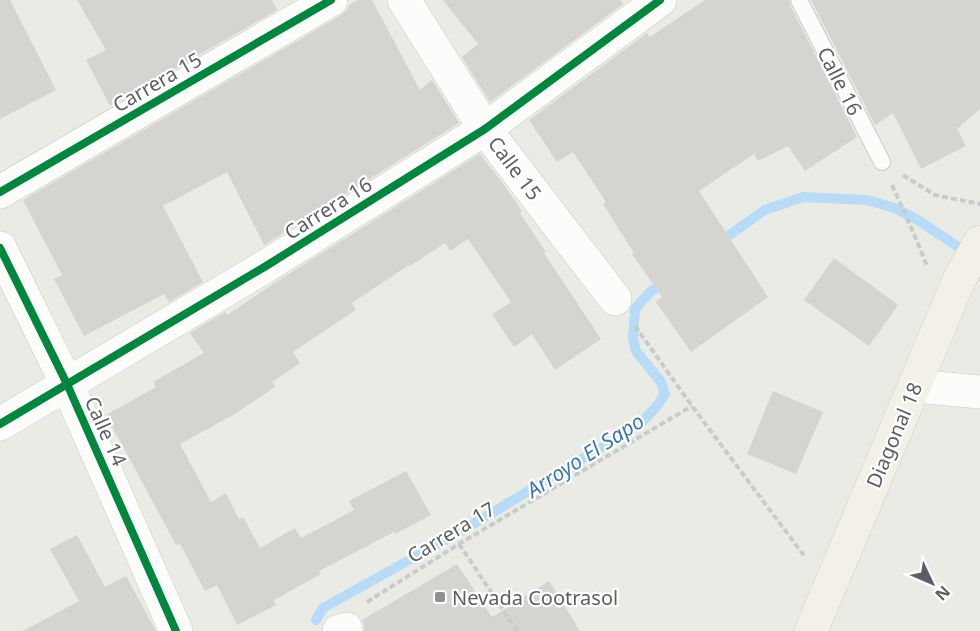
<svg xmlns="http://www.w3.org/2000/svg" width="980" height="631" font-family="'Noto Sans',sans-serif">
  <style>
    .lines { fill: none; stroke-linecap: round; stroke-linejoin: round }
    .stream { stroke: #b8dcf8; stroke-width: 10 }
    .building { fill: #d5d4d1 }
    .lane-casing { stroke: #c8c8c6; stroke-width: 18 }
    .street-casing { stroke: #c8c8c6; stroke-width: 34 }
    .primary-casing { stroke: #d4ccb3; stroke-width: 34 }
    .path { stroke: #c8ccca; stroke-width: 4; stroke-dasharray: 6 3; stroke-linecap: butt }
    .lane { stroke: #fcfcfb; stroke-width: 16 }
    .street { stroke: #fcfcfb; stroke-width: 33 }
    .primary { stroke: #f3f1e7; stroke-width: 33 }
    .cycleway-casing { stroke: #fff; stroke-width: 11 }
    .cycleway { stroke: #00873e; stroke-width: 8 }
    .poi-dot { fill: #8d9092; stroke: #fff; stroke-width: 2 }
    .labels { text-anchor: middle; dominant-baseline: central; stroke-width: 4.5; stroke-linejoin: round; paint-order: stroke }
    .street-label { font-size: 20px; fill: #5b5f64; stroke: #fff }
    .poi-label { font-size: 20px; fill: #5b5f64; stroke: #fff; text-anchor: start }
    .water-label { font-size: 21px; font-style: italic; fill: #3b75b5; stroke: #fff }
  </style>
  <rect width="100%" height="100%" fill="#ebebe6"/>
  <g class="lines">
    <g class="stream">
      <polyline points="718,243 765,210 803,197 867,200 895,208 916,219 960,248"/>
      <polyline points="316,620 323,608 465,529 639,425 657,406 665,394 661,382 636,351 633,339 635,309 650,292 667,280"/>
    </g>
  </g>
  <g class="building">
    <polygon points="0,0 10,0 56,90 0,119"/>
    <polygon points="77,0 272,0 277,10 110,106 86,60 106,50"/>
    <polygon points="358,0 372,0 420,90 432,80 459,123 264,245 227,172 163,206 203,282 169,302 164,294 84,336 54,279 62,275 23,200 340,16 347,10 349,5"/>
    <polygon points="443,0 620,0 623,4 490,102 462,57 478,44"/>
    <polygon points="705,0 789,0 790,5 857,137 805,171 788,146 758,161 754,154 699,191 768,297 691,352 656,302 662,297 632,254 634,253 603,204 606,202 573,152 557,162 529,120 647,33 650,37"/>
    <polygon points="811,0 980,0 980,109 957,129 966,146 921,169 893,113 875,125"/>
    <polygon points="480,154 504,185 522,211 520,213 546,252 544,253 601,339 555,370 532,334 514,347 492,314 511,302 468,239 450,251 445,243 410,266 409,265 352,303 356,310 293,352 300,363 272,382 275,387 233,415 180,444 211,502 226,493 239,519 243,517 260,548 295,528 301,538 328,524 354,510 349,501 406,471 431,515 395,534 394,532 319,571 321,574 274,600 276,605 237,625 217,585 205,591 180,544 176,545 106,415 156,387 153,382 204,353 190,333 225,312 227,315 279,280"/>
    <polygon points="834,258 898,305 869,346 804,300"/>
    <polygon points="773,391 823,412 796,474 747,454"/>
    <polygon points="77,535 105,587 126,576 156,631 23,631 79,601 50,549"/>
    <polygon points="457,564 492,617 549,581 580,631 364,631 364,624 362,620"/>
  </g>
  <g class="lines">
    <defs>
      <polyline id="lane" points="799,0 882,162"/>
      <g id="street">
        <polyline points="404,0 485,129 615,299"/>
        <polyline points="0,192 331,0"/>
        <polyline points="0,248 67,384 176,631"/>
        <polyline points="915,386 980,392"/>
        <polyline points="0,424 266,266 485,129 660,0"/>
        <polyline points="339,631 346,629"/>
      </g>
      <polyline id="primary" points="811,631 959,280 980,242"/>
    </defs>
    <use href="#lane" class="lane-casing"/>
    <use href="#street" class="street-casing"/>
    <use href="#primary" class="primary-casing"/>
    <g class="path">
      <polyline points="903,175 935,195 980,204"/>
      <polyline points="892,185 914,234 927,266"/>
      <polyline points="635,326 692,406 805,557"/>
      <polyline points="459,544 517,631"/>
      <polyline points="367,602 459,544 692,406"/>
    </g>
    <use href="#lane" class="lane"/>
    <use href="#street" class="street"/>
    <use href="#primary" class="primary"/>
    <defs>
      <g id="cycleway">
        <polyline points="0,192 331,0"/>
        <polyline points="0,248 67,384 176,631"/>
        <polyline points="0,424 266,266 485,129 660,0"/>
      </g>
    </defs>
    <use href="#cycleway" class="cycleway-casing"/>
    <use href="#cycleway" class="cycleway"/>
  </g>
  <rect class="poi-dot" x="434" y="591" width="12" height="12" rx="3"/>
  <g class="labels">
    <g class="street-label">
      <text transform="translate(840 81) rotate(63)">Calle 16</text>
      <text transform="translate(157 82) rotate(-30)">Carrera 15</text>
      <text transform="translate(515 168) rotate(53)">Calle 15</text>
      <text transform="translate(328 208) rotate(-32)">Carrera 16</text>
      <text transform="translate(106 431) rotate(66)">Calle 14</text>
      <text transform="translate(894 435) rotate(-67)">Diagonal 18</text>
      <text transform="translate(451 532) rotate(-31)">Carrera 17</text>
    </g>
    <g class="poi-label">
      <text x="452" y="597">Nevada Cootrasol</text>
    </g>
    <g class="water-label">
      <text transform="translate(585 455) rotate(-33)">Arroyo El Sapo</text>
    </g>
  </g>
  <g transform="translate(932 583) rotate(134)" stroke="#ffffff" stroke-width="4.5" paint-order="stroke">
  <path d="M0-4.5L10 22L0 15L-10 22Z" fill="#5b5f64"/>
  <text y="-9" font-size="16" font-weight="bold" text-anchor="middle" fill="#5b5f64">N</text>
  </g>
</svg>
